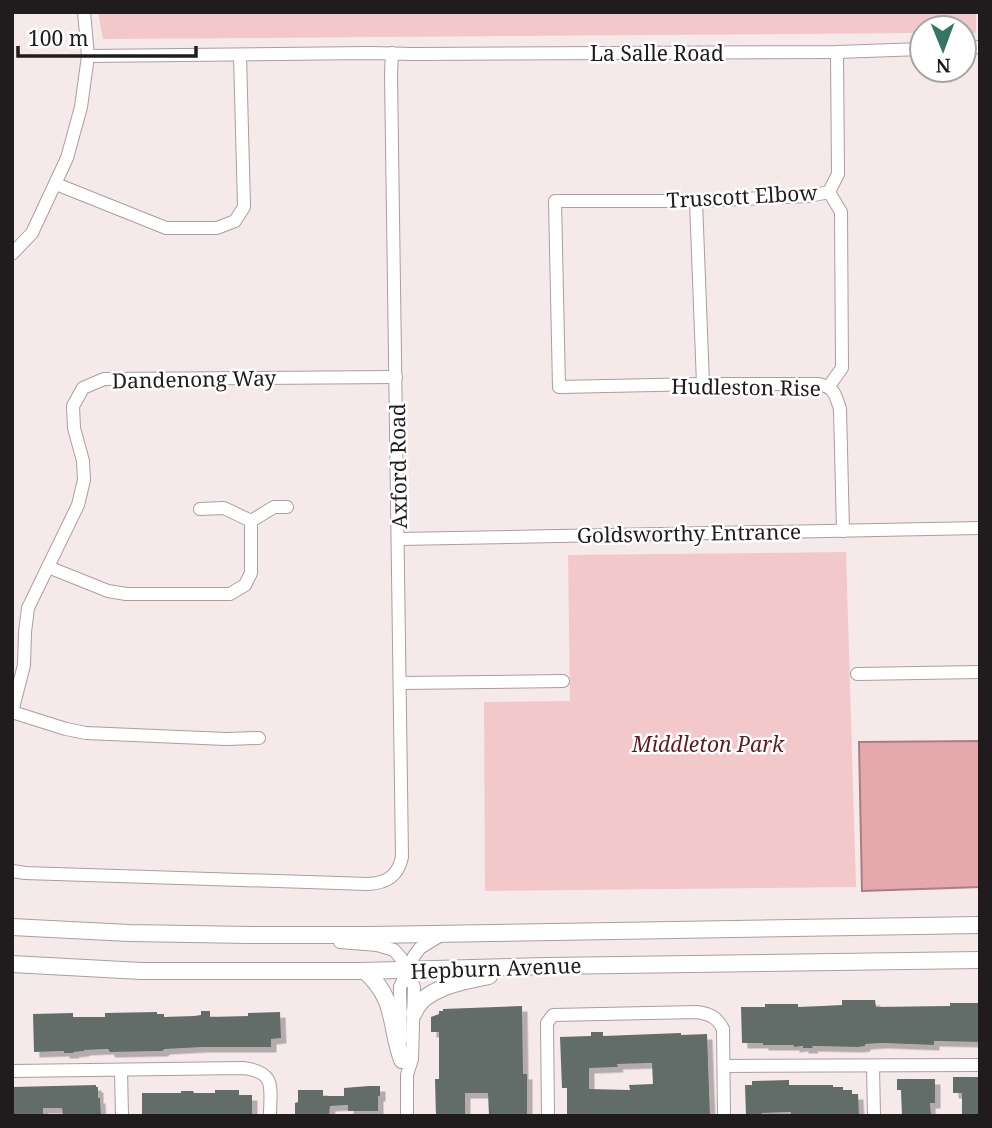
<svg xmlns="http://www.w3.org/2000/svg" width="992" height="1128" font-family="'Noto Serif',serif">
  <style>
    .green { fill: #f3c8ca }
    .water { fill: #e5a9ad; stroke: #aa7e82; stroke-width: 2 }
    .building { fill: #626c68; fill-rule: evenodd; filter: url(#shadow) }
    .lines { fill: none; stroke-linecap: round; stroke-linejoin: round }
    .minor-casing { stroke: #aa9e9f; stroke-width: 14 }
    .major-casing { stroke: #aa9e9f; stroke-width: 18 }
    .minor { stroke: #fff; stroke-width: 12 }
    .major { stroke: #fff; stroke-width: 16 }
    .labels { text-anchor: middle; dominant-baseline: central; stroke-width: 5; stroke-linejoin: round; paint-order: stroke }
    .street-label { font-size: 21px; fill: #201b1c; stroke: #fff }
    .park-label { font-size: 21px; font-style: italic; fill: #5f1a26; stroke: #fff }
  </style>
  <defs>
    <filter id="shadow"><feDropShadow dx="5.5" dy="5.5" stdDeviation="0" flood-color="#0004"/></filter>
  </defs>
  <rect width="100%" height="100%" fill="#f6e9ea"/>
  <g class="green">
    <polygon points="98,12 976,12 976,33 964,33 964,28 922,28 922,33 103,39"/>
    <polygon points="846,552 856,887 485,891 484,702 570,701 568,555"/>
  </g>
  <polygon class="water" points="980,741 980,887 862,891 859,742"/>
  <g class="building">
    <polygon points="842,1000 875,1000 876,1007 950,1006 950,1003 980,1003 980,1042 934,1041 934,1045 883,1043 865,1044 865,1046 858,1047 812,1046 813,1048 803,1048 803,1046 794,1047 794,1045 763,1045 763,1043 742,1043 741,1007 765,1007 765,1004 798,1004 798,1007 822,1006 842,1005"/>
    <polygon points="522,1006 523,1074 527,1074 527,1116 489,1116 488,1093 465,1093 465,1116 436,1116 435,1079 439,1079 439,1032 431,1032 431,1017 439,1014 439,1011 443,1011 443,1009"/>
    <polygon points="201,1011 210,1011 210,1017 248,1016 248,1013 280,1012 281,1038 271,1039 271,1047 204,1047 165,1049 162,1051 110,1052 108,1049 84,1050 84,1051 73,1052 74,1053 64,1053 64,1051 34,1052 33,1014 73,1013 73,1017 105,1017 105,1013 157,1012 157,1014 164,1014 164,1017 194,1016 201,1015"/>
    <path d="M591,1032H603V1036L681,1033V1035L707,1034L710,1116L567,1115V1088H562L560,1037L591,1036ZM652,1063L653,1084L629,1085L630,1090L589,1089V1068L618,1067L617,1064Z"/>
    <polygon points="953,1077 980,1077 980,1116 962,1116 962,1093 953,1093"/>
    <polygon points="897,1079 935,1079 935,1103 930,1103 931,1116 902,1116 901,1090 897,1090"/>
    <polygon points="789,1080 789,1085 833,1085 833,1087 843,1087 843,1090 852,1090 852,1094 858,1094 859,1116 791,1116 791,1112 762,1113 759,1116 746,1115 745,1085 752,1085 752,1081"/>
    <polygon points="96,1085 96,1087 98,1087 98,1098 100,1098 101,1116 63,1116 62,1108 43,1108 43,1116 12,1116 12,1088 14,1087"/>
    <polygon points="369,1086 380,1086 380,1096 378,1096 378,1111 348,1111 348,1105 330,1106 329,1116 295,1116 295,1103 298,1102 298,1090 323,1090 323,1096 344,1096 344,1088"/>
    <polygon points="215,1090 239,1090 239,1095 252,1095 252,1116 142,1116 142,1093 181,1093 181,1091 193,1091 194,1093 215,1093"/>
  </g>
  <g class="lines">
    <defs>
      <g id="minor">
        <polyline points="964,48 980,47"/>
        <path d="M837,52L838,174L829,192L809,196L696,201H555L559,387L703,384H819C835,388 835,394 840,409L843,531"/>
        <polyline points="88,56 370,53 414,54 837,52 922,49"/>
        <polyline points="56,184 166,228 217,228 235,221 244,207 240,55"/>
        <polyline points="696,201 703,384"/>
        <polyline points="12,254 32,233 67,158 81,107 88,56 84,12"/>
        <polyline points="829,386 842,368 841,212 829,192"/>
        <polyline points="200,509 224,508 251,521 274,507 287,507"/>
        <polyline points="399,539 980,528"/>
        <polyline points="48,567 108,591 126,594 230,594 245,585 251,573 251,521"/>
        <polyline points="857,674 980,672"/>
        <polyline points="400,683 563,681"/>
        <polyline points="12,712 24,665 25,632 28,608 78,505 84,480 83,461 74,428 73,406 83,388 104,379 396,377"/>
        <polyline points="12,712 66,729 86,733 226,739 259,738"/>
        <path d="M12,871L25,873L368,884C387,883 398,876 402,857L391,73L392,53"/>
        <polyline points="340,942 377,945 394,950 401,958 414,987 412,1059 407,1075 407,1116"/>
        <polyline points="401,1040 400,987 414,956 420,948 441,935"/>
        <polyline points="724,1066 980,1065"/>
        <polyline points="873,1066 874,1116"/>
        <polyline points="121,1070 122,1116"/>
        <path d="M12,1071L243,1068C277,1072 270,1088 270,1116"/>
        <path d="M548,1116L547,1023L553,1015L697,1012C710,1014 717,1017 723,1029L724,1116"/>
      </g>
      <g id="major">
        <polyline points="12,927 129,933 250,935 368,935 980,925"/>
        <polyline points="12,964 141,971 360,971 547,966 980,960"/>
        <path d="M365,971C397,1000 389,1024 402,1060"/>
        <path d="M414,1013C422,988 467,980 489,976"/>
      </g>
    </defs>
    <use href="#minor" class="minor-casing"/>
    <use href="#major" class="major-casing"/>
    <use href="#minor" class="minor"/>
    <use href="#major" class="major"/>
  </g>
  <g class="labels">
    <g class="street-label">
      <text x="657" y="53">La Salle Road</text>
      <text transform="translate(742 196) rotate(-3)">Truscott Elbow</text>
      <text transform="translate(194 379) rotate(-1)">Dandenong Way</text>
      <text transform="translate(746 387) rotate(1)">Hudleston Rise</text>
      <text transform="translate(398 466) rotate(-91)">Axford Road</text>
      <text transform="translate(689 533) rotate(-1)">Goldsworthy Entrance</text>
      <text transform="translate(496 968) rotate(-2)">Hepburn Avenue</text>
    </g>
    <g class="park-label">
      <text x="708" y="744">Middleton Park</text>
    </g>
  </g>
  <rect width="992" height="1128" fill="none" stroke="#201b1c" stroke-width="28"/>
  <g transform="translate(943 49) rotate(179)"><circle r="33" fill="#ffffff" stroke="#a6a4a4" stroke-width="2"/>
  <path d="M0-5L12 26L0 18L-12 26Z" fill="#367563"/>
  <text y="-10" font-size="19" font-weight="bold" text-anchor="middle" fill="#201b1c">N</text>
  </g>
  <path d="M18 46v10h178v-10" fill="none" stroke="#201b1c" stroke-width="3.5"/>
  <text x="28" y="46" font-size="21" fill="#201b1c" stroke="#ffffff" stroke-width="5" paint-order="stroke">100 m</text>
</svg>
